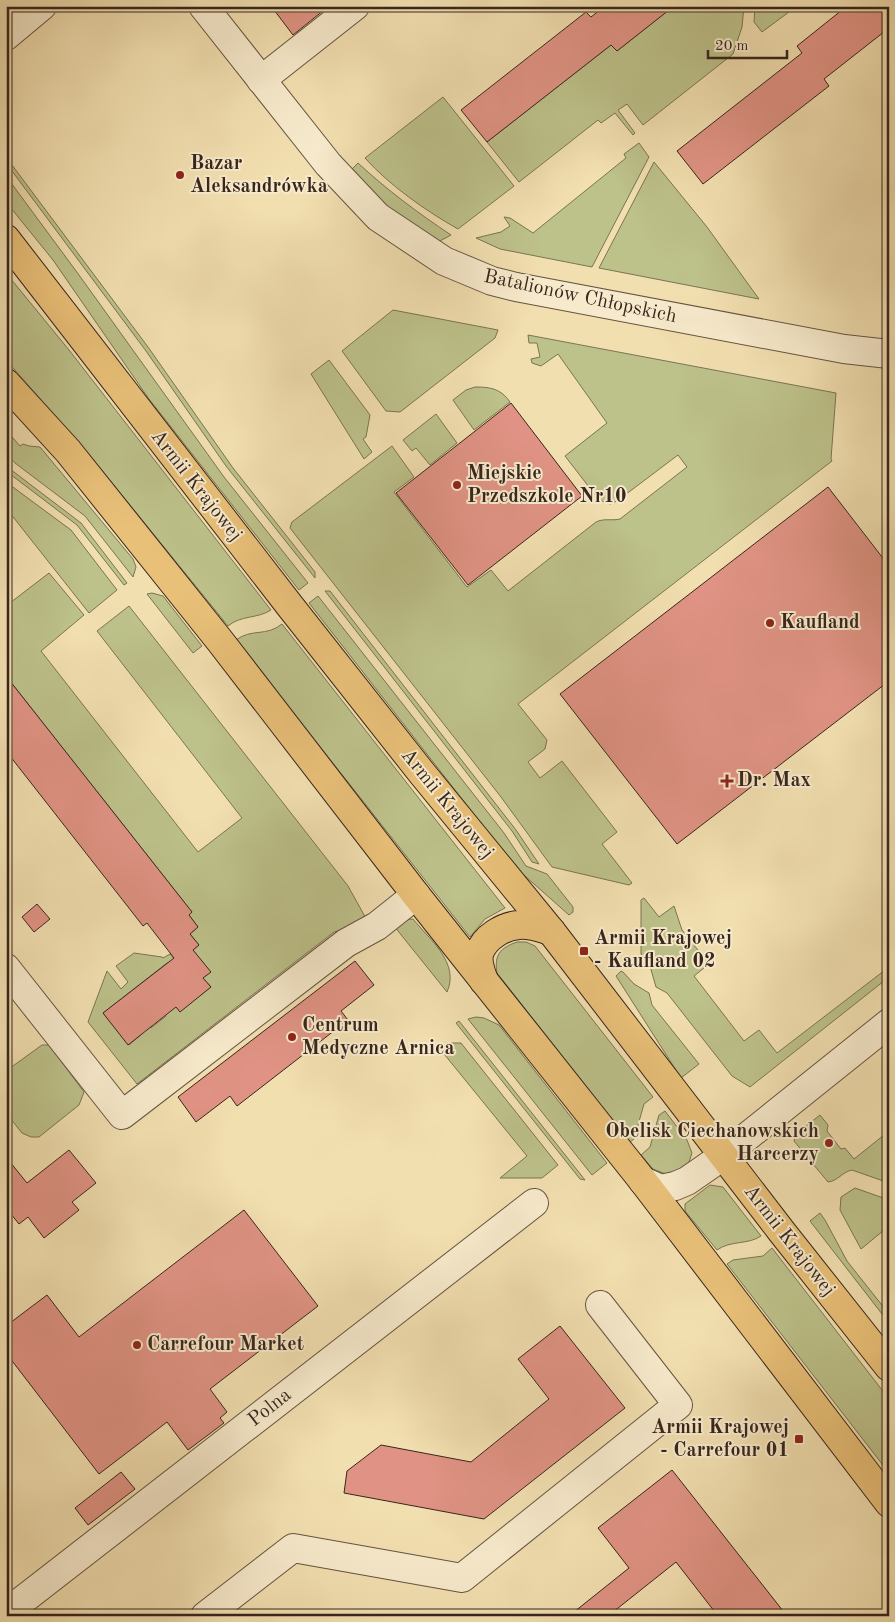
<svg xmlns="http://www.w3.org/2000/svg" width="895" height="1622" font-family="'Old Standard TT',serif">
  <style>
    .green { fill: #bdc18a; stroke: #7a7454 }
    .building { fill: #e09384; stroke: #37261d }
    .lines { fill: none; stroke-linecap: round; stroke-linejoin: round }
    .street-casing { stroke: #665442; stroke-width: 30 }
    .primary-casing { stroke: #37261d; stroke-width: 30 }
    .street { stroke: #f7eacc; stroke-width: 28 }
    .primary { stroke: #e9c078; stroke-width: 28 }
    .poi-dot { fill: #8f2418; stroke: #f7eacc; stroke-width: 2 }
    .labels { text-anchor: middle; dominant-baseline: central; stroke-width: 4; stroke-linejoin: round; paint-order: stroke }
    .poi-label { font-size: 20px; font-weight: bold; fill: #37261d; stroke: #f7eacc; text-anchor: start }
    .street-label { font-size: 20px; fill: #37261d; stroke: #f7eacc }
  </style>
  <rect width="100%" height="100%" fill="#f2dfb0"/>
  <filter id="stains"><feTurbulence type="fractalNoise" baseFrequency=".004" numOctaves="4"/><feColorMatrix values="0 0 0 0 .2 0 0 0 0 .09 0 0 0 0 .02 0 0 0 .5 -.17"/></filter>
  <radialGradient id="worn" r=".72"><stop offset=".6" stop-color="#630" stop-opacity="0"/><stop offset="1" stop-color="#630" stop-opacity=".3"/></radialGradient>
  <g class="green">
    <polygon points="674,6 744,6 742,27 733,54 643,125 627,104 618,110 635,133 633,135 615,113 601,123 598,120 519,182 487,142 611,45 617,51"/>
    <polygon points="755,6 797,6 762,32 754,22"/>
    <path d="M443,97L514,186L458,229C426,211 389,185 365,158Z"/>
    <polygon points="639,143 649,157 592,267 500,249 476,238 501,232 510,226 504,217 510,218 533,233 626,158 624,154"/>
    <polygon points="6,157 148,347 233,468 315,572 315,578 226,466 146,351 6,163"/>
    <polygon points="654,162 707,227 759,299 599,268"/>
    <path d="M358,163C387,190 418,213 451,235L440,241L433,240L389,208L351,170Z"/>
    <polygon points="6,176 79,275 224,477 308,583 299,590 149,399 53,260 6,202"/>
    <path d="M6,273L69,350L271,610C257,619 241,615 228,626L87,452L6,360Z"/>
    <polygon points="393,310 498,330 495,338 400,412 386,411 342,351"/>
    <path d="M528,335L836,393L831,459L832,461L518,704L547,740L545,749L528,762L540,778L562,761L617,832L602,844L632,883L629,885L552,867L501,797L290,528L292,522L392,446L414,477L394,492L467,587L491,570L508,591L596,522C604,518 612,521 620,519L687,467L678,455L617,501L610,504L599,500L565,456L607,423L558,354L541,366L532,363L531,359L540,357L537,343H529Z"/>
    <polygon points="329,360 370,415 366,437 363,439 372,452 364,459 311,374"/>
    <path d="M475,387C491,387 501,389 510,402L474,430L453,400L466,390Z"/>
    <polygon points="436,414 457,443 430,465 416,448 412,451 403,440"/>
    <polygon points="6,430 20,446 23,444 29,446 40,447 133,559 136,567 133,577 85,516 15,463 6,453"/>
    <polygon points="6,466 81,523 127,583 124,585 77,525 6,471"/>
    <polygon points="6,482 71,530 117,590 89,613 6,508"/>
    <polygon points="49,573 84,615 41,651 198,852 242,818 97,631 129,606 348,886 368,922 334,932 137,1084 88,1022 107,971 121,989 128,982 116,966 134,953 162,957 163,958 170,954 176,961 167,963 103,1013 129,1045 143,1033 141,1030 148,1025 151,1028 166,1016 163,1013 174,1004 180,1011 211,987 203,978 210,972 193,950 199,945 190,934 198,927 189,915 192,912 6,676 6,606"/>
    <polygon points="325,591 330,591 516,830 539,864 532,862 512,831"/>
    <polygon points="152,593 163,596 202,646 193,653 147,594"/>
    <polygon points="318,596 504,833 526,866 547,874 573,907 573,912 569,915 516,868 309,603"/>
    <path d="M282,624L505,908L485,919L470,937L236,640C252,628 266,637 282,624Z"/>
    <polygon points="644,898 659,917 674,906 682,930 709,964 694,976 744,1041 759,1030 777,1053 889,967 889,977 750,1087 732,1076 667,993 656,987 650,966 641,954 641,900"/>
    <path d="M413,919C430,940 460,963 447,992L394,926L403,920Z"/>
    <path d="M517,942H526L535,946L653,1097L644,1104L634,1139L630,1142L497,973C494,955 500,948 517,942Z"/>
    <polygon points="621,971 623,972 634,984 649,993 652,1005 699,1064 681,1078 616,976"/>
    <polygon points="476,1017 484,1018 499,1025 607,1163 592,1175 468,1019"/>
    <polygon points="459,1021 585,1180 580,1179 456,1023"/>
    <polygon points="447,1043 461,1043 558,1165 542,1178 500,1178 527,1156 440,1049"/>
    <polygon points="42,1045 49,1045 84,1092 79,1105 39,1137 31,1137 22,1133 6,1113 6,1071"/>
    <polygon points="665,1111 687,1140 692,1153 689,1162 682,1172 668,1175 653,1169 641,1155 650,1147 659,1115"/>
    <path d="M820,1115L828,1125L827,1131L841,1149L845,1148L854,1159L889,1131V1183L852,1170C842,1172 838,1181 828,1182L794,1141L796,1134Z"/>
    <path d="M710,1185L723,1187L761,1236C748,1245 731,1240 717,1250L685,1211V1204Z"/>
    <polygon points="855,1188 889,1200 889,1226 861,1249 840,1210 841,1197"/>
    <polygon points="820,1213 825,1220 847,1261 889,1314 889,1323 810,1221"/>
    <polygon points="772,1248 889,1399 889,1473 727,1264 733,1260 763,1256"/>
  </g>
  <g class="building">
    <polygon points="271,6 329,6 293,35"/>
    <polygon points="605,6 674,6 617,51 611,45 487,142 461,110 586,12 591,17"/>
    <polygon points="847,6 889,6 889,28 824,79 829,86 703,184 677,151 802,53 797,46"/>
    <polygon points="511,403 582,496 468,585 396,493"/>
    <polygon points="828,487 889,566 889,681 677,844 560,694"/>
    <polygon points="6,676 192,912 189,915 198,927 190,934 199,945 193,950 211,972 203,978 211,987 180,1012 176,1007 128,1045 103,1013 174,958 147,923 143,926 6,751"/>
    <polygon points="37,904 50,919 34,932 22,917"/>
    <polygon points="355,961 374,985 341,1011 348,1020 237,1106 230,1096 196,1122 178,1097"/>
    <polygon points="69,1150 96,1183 72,1202 79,1210 44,1238 28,1217 19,1224 6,1208 6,1157 27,1183"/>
    <polygon points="244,1210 318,1306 210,1389 227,1412 220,1418 224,1423 188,1450 167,1422 99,1474 6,1353 6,1326 47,1295 79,1337"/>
    <polygon points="560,1326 625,1408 484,1519 344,1493 347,1471 381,1445 471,1462 549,1399 518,1359"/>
    <polygon points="672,1470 787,1616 718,1616 676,1562 608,1616 569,1616 629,1568 598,1528"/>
    <polygon points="121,1472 135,1489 88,1525 75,1508"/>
  </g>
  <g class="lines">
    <defs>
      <g id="street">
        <polyline points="203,6 328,164 378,217 444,261 492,281 516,287 844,349 889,354"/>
        <polyline points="6,36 42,6"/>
        <polyline points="261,80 355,6"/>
        <polyline points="6,968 122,1115 346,943 377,926 416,895"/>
        <polyline points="643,1181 661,1189 675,1186 687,1181 723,1156 889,1023"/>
        <polyline points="6,1613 534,1203"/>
        <polyline points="205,1616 293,1548 462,1578 678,1405 600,1305"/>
      </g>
      <g id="primary">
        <polyline points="6,239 290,606 421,772 551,931 782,1232 889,1367"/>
        <polyline points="6,383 68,451 220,641 416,895 643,1181 889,1503"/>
        <path d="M484,981C481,972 477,963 479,954C484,937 504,926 519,925C530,924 541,928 551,931"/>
      </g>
    </defs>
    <use href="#street" class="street-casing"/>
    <use href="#primary" class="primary-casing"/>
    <use href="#street" class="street"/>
    <use href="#primary" class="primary"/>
  </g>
  <g class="poi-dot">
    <circle cx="180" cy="175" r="5"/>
    <circle cx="457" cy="485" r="5"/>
    <circle cx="770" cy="623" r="5"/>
    <path d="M724.5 773.5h5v5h5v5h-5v5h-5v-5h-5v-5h5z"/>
    <rect x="579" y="946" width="10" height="10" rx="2.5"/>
    <circle cx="292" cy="1037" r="5"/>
    <circle cx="829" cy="1143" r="5"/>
    <circle cx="137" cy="1345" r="5"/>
    <rect x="794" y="1434" width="10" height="10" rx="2.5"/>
  </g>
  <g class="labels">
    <g class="poi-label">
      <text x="190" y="164">Bazar<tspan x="190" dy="23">Aleksandrówka</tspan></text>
      <text x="467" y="474">Miejskie<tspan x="467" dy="23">Przedszkole Nr10</tspan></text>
      <text x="780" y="623">Kaufland</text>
      <text x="737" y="781">Dr. Max</text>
      <text x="594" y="939">Armii Krajowej<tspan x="594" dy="23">- Kaufland 02</tspan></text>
      <text x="302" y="1026">Centrum<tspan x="302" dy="23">Medyczne Arnica</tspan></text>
      <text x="819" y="1132" text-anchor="end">Obelisk Ciechanowskich<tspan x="819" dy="23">Harcerzy</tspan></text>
      <text x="147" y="1345">Carrefour Market</text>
      <text x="789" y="1428" text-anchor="end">Armii Krajowej<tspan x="789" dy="23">- Carrefour 01</tspan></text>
    </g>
    <g class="street-label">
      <text transform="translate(580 297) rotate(12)">Batalionów Chłopskich</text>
      <text transform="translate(196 486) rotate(52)">Armii Krajowej</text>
      <text transform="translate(447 804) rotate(51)">Armii Krajowej</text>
      <text transform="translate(789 1241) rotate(52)">Armii Krajowej</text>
      <text transform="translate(270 1408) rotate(-38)">Polna</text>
    </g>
  </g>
  <rect width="895" height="1622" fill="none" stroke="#f2dfb0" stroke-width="25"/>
  <rect x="8" y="8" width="880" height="1607" fill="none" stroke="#37261d" stroke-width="2.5"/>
  <rect x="12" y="12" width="870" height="1597" fill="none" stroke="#37261d"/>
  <path d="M708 50v8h79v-8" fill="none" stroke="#37261d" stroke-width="2.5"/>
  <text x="715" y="50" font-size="15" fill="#37261d" stroke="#f7eacc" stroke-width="4" paint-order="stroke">20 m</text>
  <rect width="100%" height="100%" filter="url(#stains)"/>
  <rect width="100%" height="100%" fill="url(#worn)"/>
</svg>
